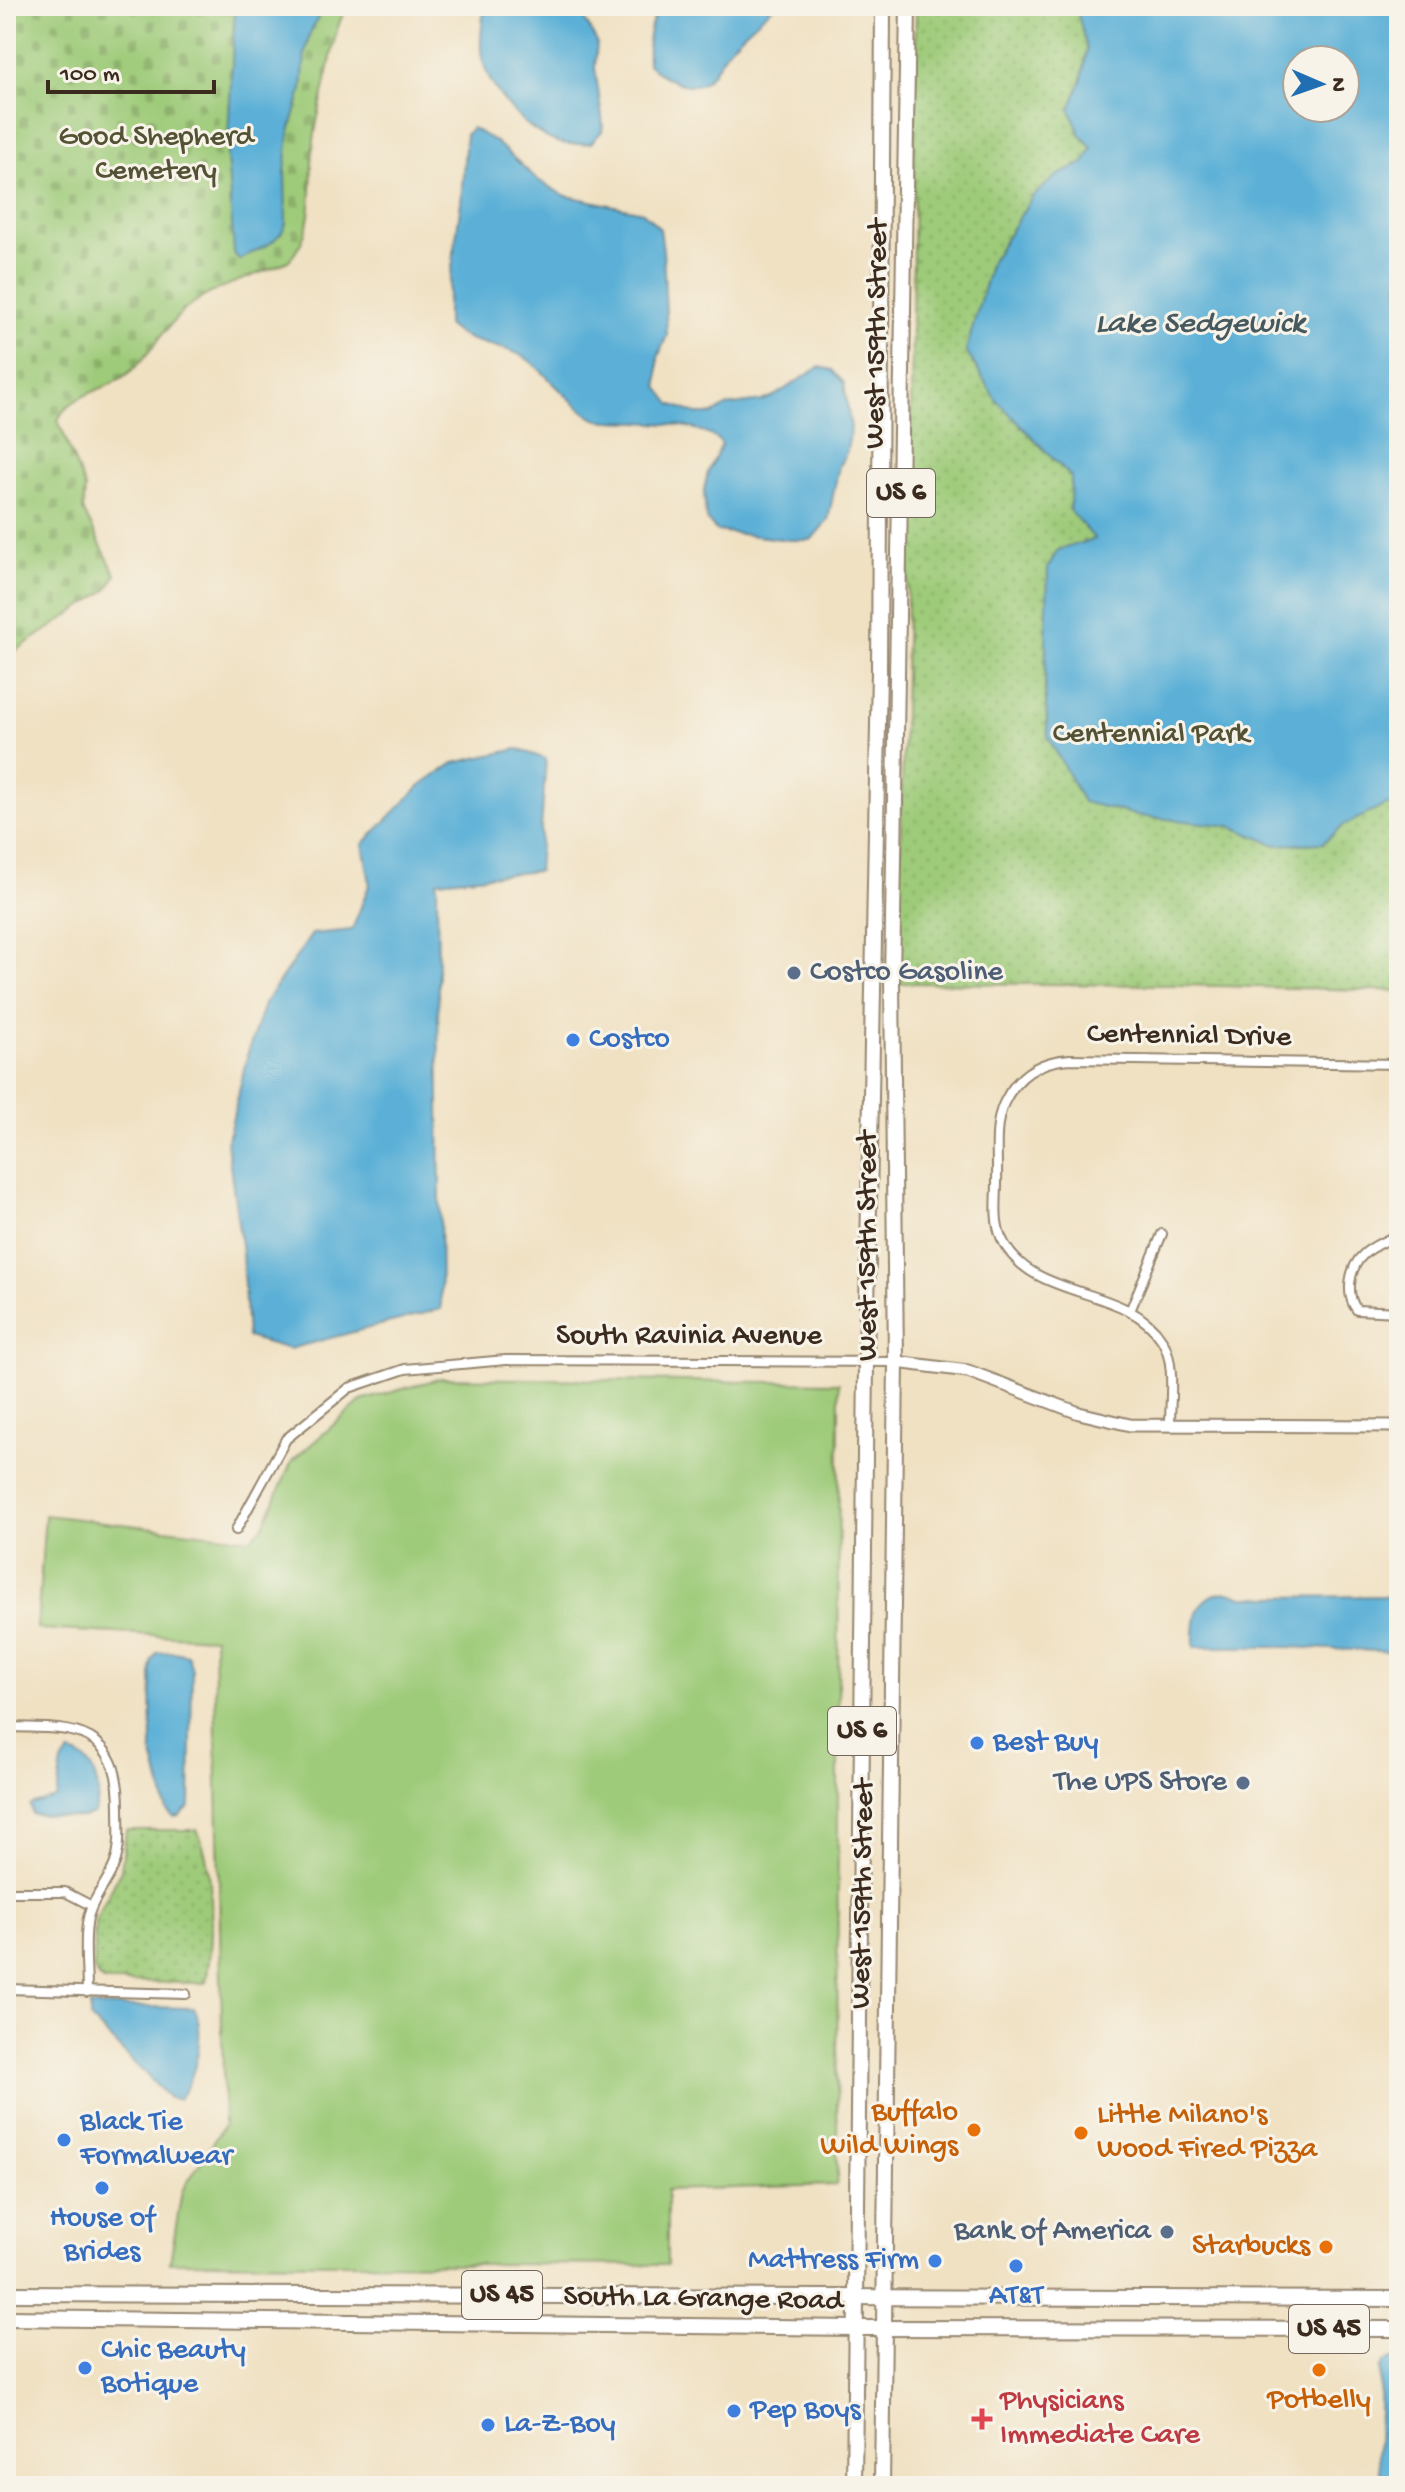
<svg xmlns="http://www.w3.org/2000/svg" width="1405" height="2492" font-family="'Gochi Hand',sans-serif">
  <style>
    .grass { fill: #9ecb79; stroke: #6c7a4c; stroke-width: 2 }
    .cemetery { fill: url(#cemetery-stones); stroke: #6c7a4c; stroke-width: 2 }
    .park { fill: url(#park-dots); stroke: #6c7a4c; stroke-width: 2; fill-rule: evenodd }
    .water { fill: #5bb0d7; stroke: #4b6d7a; stroke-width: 2; fill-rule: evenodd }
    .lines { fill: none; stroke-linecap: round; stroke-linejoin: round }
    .minor-casing { stroke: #968670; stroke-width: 12 }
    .tertiary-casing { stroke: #968670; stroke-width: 15 }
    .primary-casing { stroke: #968670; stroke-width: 18 }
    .trunk-casing { stroke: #968670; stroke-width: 18 }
    .minor { stroke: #fff; stroke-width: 8 }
    .tertiary { stroke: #fff; stroke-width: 11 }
    .primary { stroke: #fff; stroke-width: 14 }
    .trunk { stroke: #fff; stroke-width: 14 }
    .service-dot { fill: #5c6f8a; stroke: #f7f3e8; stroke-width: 3 }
    .shop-dot { fill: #3f7fe0; stroke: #f7f3e8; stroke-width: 3 }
    .food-dot { fill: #e8710a; stroke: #f7f3e8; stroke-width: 3 }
    .health-dot { fill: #e0444e; stroke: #f7f3e8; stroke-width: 3 }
    .labels { text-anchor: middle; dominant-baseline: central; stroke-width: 6; stroke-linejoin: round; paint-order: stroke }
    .shield { fill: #f7f3e8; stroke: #73665b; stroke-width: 2 }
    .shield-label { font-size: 28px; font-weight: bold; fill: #3b2a1e }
    .park-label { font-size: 30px; fill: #545235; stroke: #f7f3e8 }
    .street-label { font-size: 30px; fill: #3b2a1e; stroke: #f7f3e8 }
    .service-label { font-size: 30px; fill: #4e5e75; stroke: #f7f3e8; text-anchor: end }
    .shop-label { font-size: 30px; fill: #366cbe; stroke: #f7f3e8; text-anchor: start }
    .food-label { font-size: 30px; fill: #c56008; stroke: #f7f3e8; text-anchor: end }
    .health-label { font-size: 30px; fill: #be3a42; stroke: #f7f3e8; text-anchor: start }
    .water-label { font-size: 32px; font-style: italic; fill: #46595f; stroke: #f7f3e8 }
  </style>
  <defs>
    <pattern id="cemetery-stones" width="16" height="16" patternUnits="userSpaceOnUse" patternTransform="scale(2)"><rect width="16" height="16" fill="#9ecb79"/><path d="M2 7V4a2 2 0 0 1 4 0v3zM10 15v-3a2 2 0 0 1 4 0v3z" fill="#89ae68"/></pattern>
    <pattern id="park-dots" width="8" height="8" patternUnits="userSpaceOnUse" patternTransform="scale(2)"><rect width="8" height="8" fill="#9ecb79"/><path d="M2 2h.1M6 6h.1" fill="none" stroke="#89ae68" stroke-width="1.8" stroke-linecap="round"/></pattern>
  </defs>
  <rect width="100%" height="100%" fill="#f7f3e8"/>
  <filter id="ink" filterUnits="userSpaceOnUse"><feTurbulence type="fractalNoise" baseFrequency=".0125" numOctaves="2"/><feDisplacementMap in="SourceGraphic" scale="16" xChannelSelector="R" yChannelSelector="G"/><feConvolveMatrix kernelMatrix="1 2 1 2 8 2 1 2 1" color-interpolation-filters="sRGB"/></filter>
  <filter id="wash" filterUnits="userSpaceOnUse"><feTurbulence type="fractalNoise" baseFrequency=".006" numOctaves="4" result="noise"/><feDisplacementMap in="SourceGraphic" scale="32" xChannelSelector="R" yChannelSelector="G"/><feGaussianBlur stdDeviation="1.8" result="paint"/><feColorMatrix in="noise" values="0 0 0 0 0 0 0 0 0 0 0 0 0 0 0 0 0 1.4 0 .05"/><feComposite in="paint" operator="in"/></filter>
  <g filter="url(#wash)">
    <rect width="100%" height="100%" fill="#f0e1c3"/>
    <polygon class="grass" points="441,1378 839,1383 837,2185 667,2190 667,2265 170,2262 182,2191 224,2125 214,1638 37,1629 45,1515 251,1539 264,1525 292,1461 361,1401"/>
    <path class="cemetery" d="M6,6H348C334,26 333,53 327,76C322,101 315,124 313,149C309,185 317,233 288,261C256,277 215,285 187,308C162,328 150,359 123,377C101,392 69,395 58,420L85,488L83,510L116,575L107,590L6,657Z"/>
    <g class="park">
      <path d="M916,6H1399V991L1182,985L900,983L899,894L910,492ZM1297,60H1345V108H1297Z"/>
      <path d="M126,1830H197C216,1869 213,1940 206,1983L107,1982C99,1980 97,1976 94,1968L95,1921L121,1870Z"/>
    </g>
    <g class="water">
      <polygon points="235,6 324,6 310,33 305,53 302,89 289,135 285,171 286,223 282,232 271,243 239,260 234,253 227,156"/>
      <path d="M484,6H577L597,42L595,68L603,124L602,131L591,143C578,144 566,146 554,141C522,128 483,85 481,49C480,35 483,20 484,6Z"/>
      <path d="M660,6H774C759,20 741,34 728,50C720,60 715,73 705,81C689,93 659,76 648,64C647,41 648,26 660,6Z"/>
      <path d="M1076,6H1399V808L1386,805L1344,825L1323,843L1276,845L1230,826L1140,816L1083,802L1048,737L1045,687L1048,567L1058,550L1095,539L1070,511L1071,477L996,400L966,351L991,262L1032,197L1056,176L1084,163L1092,148L1080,134L1070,109L1082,79L1087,49ZM1297,60H1345V108H1297Z"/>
      <path d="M472,128L496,142L538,180L563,195L643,212L660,229L663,250L667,335L658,357V387L671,404L696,414H713L726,406L762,401L774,396L819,367L832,370L844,383L851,428L847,451L839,466L828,520L811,540H789L717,531L706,519L704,490L708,472L722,444C699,418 633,424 599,420C585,418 544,372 530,361C505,342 472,349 447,325V304L461,202L466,134Z"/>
      <polygon points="517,749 546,759 538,871 437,881 441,1309 289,1349 247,1337 242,1252 227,1143 248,1052 264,1004 312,934 352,930 370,883 363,844 418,788 454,763"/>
      <path d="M1229,1592L1244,1597L1399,1596V1652L1285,1647H1194C1193,1619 1195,1593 1229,1592Z"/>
      <polygon points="174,1652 188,1655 192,1670 190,1806 179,1816 174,1817 167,1811 152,1750 151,1669 152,1660 157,1653"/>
      <path d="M69,1753C95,1756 105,1794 93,1814L82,1818L32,1814L30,1806L33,1804L56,1798L62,1763Z"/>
      <path d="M90,2006L193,2008C207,2028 196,2082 178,2099L169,2098L90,2018Z"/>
      <path d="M1392,2359H1399V2486C1382,2482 1379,2473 1378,2458L1380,2368L1384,2362Z"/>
    </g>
  </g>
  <g filter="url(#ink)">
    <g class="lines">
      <defs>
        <g id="minor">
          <path d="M1399,1235C1388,1239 1372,1247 1364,1254C1349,1267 1345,1295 1357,1310L1399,1312"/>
          <polyline points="1130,1311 1162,1234"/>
          <path d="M1170,1424C1170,1398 1176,1363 1162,1340C1126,1283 1029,1302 1001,1237C994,1220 997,1200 997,1182C998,1158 993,1126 1004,1103C1017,1075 1039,1061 1070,1059L1399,1064"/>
          <polyline points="236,1530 286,1439 349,1388 405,1369 506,1360 896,1362"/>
          <path d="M6,1727C72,1728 119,1724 119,1808C119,1826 121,1845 115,1863C108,1883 89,1902 87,1924C84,1946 87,1969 87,1992"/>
          <polyline points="6,1892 65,1892 92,1906"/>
          <polyline points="6,1989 186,1994"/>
        </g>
        <polyline id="tertiary" points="896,1362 968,1371 1079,1413 1130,1425 1399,1426"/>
        <g id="primary">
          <polyline points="854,2486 866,1362 879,671 883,6"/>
          <polyline points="882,2486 896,1362 892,980 908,6"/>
        </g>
        <g id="trunk">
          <polyline points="6,2294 1399,2299"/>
          <polyline points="6,2318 855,2328 1399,2329"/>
        </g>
      </defs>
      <use href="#minor" class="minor-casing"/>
      <use href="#tertiary" class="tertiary-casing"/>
      <use href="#primary" class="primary-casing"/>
      <use href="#trunk" class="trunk-casing"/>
      <use href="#minor" class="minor"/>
      <use href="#tertiary" class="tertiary"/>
      <use href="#primary" class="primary"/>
      <use href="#trunk" class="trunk"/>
    </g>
  </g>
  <g class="service-dot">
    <circle cx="794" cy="973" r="8"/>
    <circle cx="1243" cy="1783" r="8"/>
    <circle cx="1167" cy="2232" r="8"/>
  </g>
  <g class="shop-dot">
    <circle cx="573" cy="1040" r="8"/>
    <circle cx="977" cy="1743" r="8"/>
    <circle cx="64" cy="2140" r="8"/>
    <circle cx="102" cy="2188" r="8"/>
    <circle cx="935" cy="2261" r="8"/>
    <circle cx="1016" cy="2266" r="8"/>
    <circle cx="85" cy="2368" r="8"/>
    <circle cx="734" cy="2411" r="8"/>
    <circle cx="488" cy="2425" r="8"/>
  </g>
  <g class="food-dot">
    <circle cx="974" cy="2130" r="8"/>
    <circle cx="1081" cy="2133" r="8"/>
    <circle cx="1326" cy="2247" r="8"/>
    <circle cx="1319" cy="2370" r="8"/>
  </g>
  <path class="health-dot" d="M978 2407h8v8h8v8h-8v8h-8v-8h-8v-8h8z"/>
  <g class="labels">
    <g class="shield">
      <rect x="867" y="469" width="68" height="48" rx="6"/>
      <rect x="828" y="1707" width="68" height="48" rx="6"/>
      <rect x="462" y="2271" width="80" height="48" rx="6"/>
      <rect x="1289" y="2305" width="80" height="48" rx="6"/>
    </g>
    <g class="shield-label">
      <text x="901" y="493">US 6</text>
      <text x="862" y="1731">US 6</text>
      <text x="502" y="2295">US 45</text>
      <text x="1329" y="2329">US 45</text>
    </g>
    <g class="park-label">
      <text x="156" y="138">Good Shepherd<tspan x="156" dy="34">Cemetery</tspan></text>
      <text x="1151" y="735">Centennial Park</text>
    </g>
    <g class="street-label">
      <text transform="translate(878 334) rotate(-89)">West 159th Street</text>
      <text transform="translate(1189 1037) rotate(1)">Centennial Drive</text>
      <text transform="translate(869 1246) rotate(-90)">West 159th Street</text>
      <text x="689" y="1337">South Ravinia Avenue</text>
      <text transform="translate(864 1894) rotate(-89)">West 159th Street</text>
      <text transform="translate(703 2300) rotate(1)">South La Grange Road</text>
    </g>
    <g class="service-label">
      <text x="810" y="973" text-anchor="start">Costco Gasoline</text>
      <text x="1227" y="1783">The UPS Store</text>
      <text x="1151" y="2232">Bank of America</text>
    </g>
    <g class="shop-label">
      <text x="589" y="1040">Costco</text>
      <text x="993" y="1743">Best Buy</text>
      <text x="80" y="2123">Black Tie<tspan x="80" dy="34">Formalwear</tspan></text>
      <text x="102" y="2219" text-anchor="middle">House of<tspan x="102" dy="34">Brides</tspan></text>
      <text x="919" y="2261" text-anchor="end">Mattress Firm</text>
      <text x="1016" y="2297" text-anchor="middle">AT&amp;T</text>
      <text x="101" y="2351">Chic Beauty<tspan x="101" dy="34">Botique</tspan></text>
      <text x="750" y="2411">Pep Boys</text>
      <text x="504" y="2425">La-Z-Boy</text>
    </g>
    <g class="food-label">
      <text x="958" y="2113">Buffalo<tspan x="958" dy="34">Wild Wings</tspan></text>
      <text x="1097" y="2116" text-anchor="start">Little Milano's<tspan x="1097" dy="34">Wood Fired Pizza</tspan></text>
      <text x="1310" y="2247">Starbucks</text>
      <text x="1319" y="2401" text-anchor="middle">Potbelly</text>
    </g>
    <g class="health-label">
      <text x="1000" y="2402">Physicians<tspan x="1000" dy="34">Immediate Care</tspan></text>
    </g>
    <g class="water-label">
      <text x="1200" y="325">Lake Sedgewick</text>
    </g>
  </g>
  <rect width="1405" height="2492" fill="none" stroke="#f7f3e8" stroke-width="32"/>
  <g transform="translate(1321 84) rotate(92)"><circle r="38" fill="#f7f3e8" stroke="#aca397" stroke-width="2"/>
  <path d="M0-6L14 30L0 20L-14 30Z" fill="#1f6fb2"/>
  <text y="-12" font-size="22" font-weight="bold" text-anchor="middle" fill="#3b2a1e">N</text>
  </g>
  <path d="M48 80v12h166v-12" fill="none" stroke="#3b2a1e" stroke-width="4"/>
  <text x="60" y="80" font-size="24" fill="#3b2a1e" stroke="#f7f3e8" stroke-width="6" paint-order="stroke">100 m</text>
</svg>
